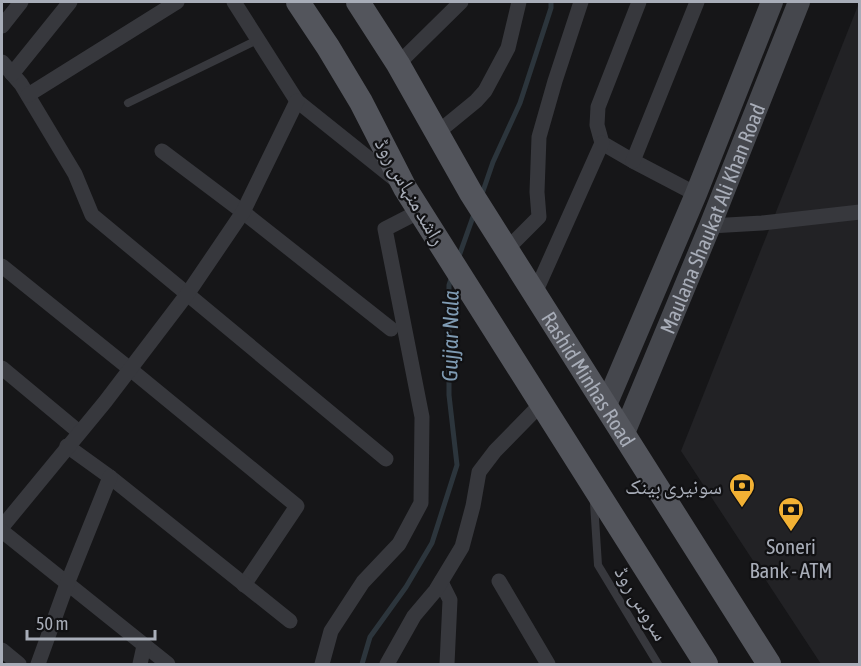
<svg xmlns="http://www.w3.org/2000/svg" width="861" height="666" font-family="'Asap Condensed','Noto Naskh Arabic',sans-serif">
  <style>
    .built { fill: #222225 }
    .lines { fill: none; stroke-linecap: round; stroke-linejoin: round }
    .stream { stroke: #2c353c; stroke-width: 5 }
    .service { stroke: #37383d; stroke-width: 8 }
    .minor { stroke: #37383d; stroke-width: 15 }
    .secondary { stroke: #45474d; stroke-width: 22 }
    .primary { stroke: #53555c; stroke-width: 24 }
    .labels { text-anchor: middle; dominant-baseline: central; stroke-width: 4.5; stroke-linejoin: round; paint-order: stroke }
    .street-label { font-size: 21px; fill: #a8adb8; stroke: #111113 }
    .poi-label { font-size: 21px; fill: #a8adb8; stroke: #111113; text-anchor: end }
    .water-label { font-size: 22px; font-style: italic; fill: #7f9bb3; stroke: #111113 }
  </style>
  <rect width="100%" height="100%" fill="#161618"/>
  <polygon class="built" points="859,3 859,664 821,664 681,451"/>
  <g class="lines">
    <g class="stream">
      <polyline points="482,194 493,162 520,103 551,8 551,2"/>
      <polyline points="458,259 474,214"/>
      <polyline points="362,664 370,637 406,587 432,543 457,465 449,395 449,285 452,276"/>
    </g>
    <g class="service">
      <polyline points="128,103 257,40"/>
      <polyline points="594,503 598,565 658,664"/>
    </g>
    <g class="minor">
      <polyline points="234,2 297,101 397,181"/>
      <polyline points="639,2 598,107 597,125 602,143 633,161 696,194"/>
      <polyline points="2,26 21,2"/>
      <polyline points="2,62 21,84 75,174 92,215 386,459"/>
      <polyline points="398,64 461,2"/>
      <polyline points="12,74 70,2"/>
      <polyline points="28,95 177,2"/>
      <polyline points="437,133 476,101 485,91 508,48 519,2"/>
      <polyline points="162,151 243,212 391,329"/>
      <polyline points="633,161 697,2"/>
      <polyline points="710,226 762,223 860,212"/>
      <polyline points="507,249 539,217 537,192 539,137 555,81 581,2"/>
      <polyline points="2,266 130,369 297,506 244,585"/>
      <polyline points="535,293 602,143"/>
      <polyline points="2,368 79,432"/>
      <polyline points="67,446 110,477 290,621"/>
      <polyline points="2,527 105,402 188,293 243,212 297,101"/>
      <polyline points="2,531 168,664"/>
      <polyline points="499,581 548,664"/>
      <polyline points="441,582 450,600 447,664"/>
      <polyline points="2,650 19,664"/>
      <polyline points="38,664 67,584 110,477"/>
      <polyline points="140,664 144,646"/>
      <polyline points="322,664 331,631 363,582 399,544 421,503 422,417 385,229 420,211"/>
      <polyline points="387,664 414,616 436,590 462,547 473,506 479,472 495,451 541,404"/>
    </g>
    <g class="secondary">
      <polyline points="606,405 696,194 772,2"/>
      <path id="s1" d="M624,433L710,226L799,2"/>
    </g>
    <g class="primary">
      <polyline points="298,2 328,47 361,102 405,188 706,664"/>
      <path id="s2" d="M358,2L398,64L471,193L769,664"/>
    </g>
  </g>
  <defs>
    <symbol id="bank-pin" viewBox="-11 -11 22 30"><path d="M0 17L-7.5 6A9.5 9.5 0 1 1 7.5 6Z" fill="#f2b134" stroke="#111113"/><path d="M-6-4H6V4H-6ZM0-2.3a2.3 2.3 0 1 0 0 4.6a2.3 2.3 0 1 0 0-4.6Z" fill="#111"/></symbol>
  </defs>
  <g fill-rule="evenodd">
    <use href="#bank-pin" x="727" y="471" width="30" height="40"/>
    <use href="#bank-pin" x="776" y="495" width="30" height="40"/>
  </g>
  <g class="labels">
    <g class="street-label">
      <text transform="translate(411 191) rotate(60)">راشد منہاس روڈ</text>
      <text stroke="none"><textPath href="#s1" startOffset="232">Maulana Shaukat Ali Khan Road</textPath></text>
      <text stroke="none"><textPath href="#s2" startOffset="442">Rashid Minhas Road</textPath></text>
      <text transform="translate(642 603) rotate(59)">سروس روڈ</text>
    </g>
    <g class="poi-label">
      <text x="722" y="486">سونیری بینک</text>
      <text x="791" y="546" text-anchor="middle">Soneri<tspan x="791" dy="24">Bank - ATM</tspan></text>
    </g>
    <g class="water-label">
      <text transform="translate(450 336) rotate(-89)">Gujjar Nala</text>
    </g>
  </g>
  <rect width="861" height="666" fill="none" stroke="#a8adb8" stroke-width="6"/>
  <path d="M27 630v9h128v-9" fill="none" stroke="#a8adb8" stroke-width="3"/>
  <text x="36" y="630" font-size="18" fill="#a8adb8" stroke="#111113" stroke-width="4.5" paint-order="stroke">50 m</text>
</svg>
